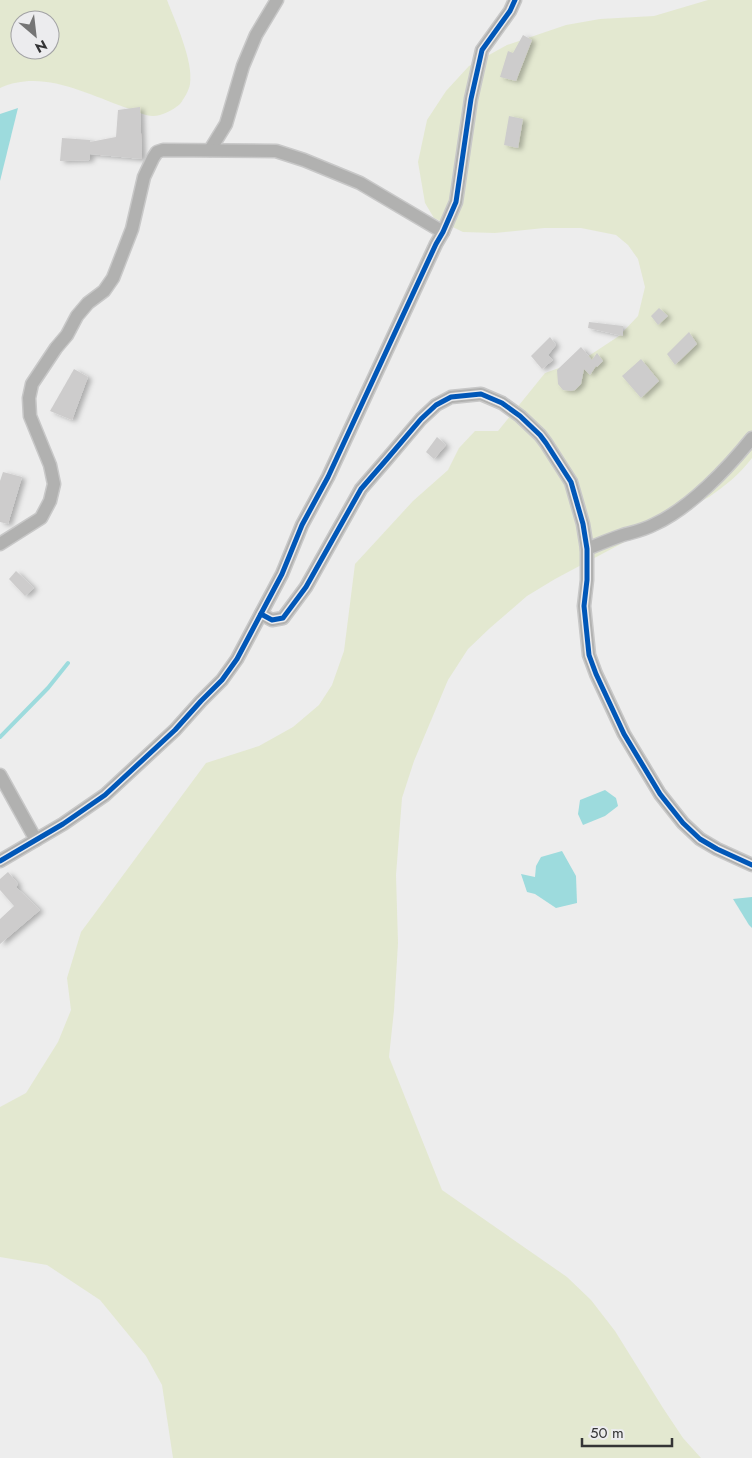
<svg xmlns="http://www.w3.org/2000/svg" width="752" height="1458" font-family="Jost,sans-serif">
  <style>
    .green { fill: #e3e8d0; fill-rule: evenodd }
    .water { fill: #9ddbdd }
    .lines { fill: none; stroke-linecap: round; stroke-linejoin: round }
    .stream { stroke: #9ddbdd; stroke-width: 4 }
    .building { fill: #cdcccc; filter: url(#shadow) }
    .minor-casing { stroke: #c8c8c8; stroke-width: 15 }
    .minor { stroke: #b1b1b0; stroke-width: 12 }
    .cycleway-casing { stroke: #ececee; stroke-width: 8 }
    .cycleway { stroke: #0057b8; stroke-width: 5 }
  </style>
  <defs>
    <filter id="shadow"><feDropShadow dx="4" dy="2" stdDeviation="2.5" flood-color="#0004"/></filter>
  </defs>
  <rect width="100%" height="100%" fill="#ededed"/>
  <g class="green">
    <path d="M0,0H167C175,21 194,62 190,84C189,90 184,99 180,104C173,110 162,116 153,116C145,116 131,109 124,107C85,93 41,69 0,88ZM20,20H50V50H20Z"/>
    <path d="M708,0H752V458C740,474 725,486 709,497L555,579L527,596L490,628L468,649L448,680L414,761L402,798L396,875L398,943L394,1010L389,1057L442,1190L567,1277L591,1300L615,1331L663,1408L683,1438L701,1458H173L162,1385L146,1356L100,1300L47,1265L0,1257V1107L26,1093L58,1042L71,1010L67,978L81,932L206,763L259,746L293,727L319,705L332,685L344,651L355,564L413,501L448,470L459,448L475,431H498L545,373L584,359L619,336L638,316L645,287L638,259L628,245L616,235L581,228H544L495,233L463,232L434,218L425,203L418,162L427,120L446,91L469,66L507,45L566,25L600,19L654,16Z"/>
  </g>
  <g class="water">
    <polygon points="18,108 0,181 0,114"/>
    <polygon points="605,790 616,798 618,806 605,816 583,825 578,814 580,800"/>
    <polygon points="562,851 576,876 577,903 556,908 535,894 527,892 521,874 535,877 536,866 541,857"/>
    <polygon points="752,897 752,928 749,925 733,899"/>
  </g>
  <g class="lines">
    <polyline class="stream" points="0,737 48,688 68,663"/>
  </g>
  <g class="building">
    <polygon points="523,35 532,40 516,81 500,77 508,51 513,53"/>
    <polygon points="140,107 142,159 90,154 90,160 60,161 62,138 90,140 90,142 116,137 118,110"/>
    <polygon points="509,116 523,119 518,148 504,145"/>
    <polygon points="659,308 668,316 658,325 651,316"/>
    <polygon points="589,322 623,326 623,336 588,328"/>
    <polygon points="689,332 697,344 675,365 667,354"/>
    <polygon points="550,337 556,345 548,355 553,360 542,369 531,356"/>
    <polygon points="581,347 592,360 597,353 603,361 597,367 596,366 590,375 584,369 581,384 575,390 571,391 563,390 558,384 557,370"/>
    <polygon points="641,359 659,381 641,398 622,376"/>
    <polygon points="74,369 88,377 72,420 50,411"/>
    <polygon points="437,437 446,445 434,459 426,452"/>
    <polygon points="3,472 22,477 8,524 0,522 0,481"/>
    <polygon points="16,571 34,588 25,596 9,579"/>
    <polygon points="8,872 18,884 16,887 40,910 0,944 0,919 14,906 0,890 0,879"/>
  </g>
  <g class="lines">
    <defs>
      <g id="minor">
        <polyline points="210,150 226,124 243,66 256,35 277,0"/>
        <polyline points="0,544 41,518 50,501 54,484 50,465 30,416 29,398 32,384 56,348 67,335 77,316 88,303 104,291 113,278 132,229 144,177 153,158 157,152 163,150 276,151 304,160 360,183 443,232"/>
        <path d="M587,549C599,544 611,539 623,535C634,532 644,530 655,524C690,508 728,468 752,438"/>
        <polyline points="261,614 272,620 283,618 306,587 361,489 387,459 421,419 436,405 451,397 481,394 502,403 520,416 540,435 546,443 571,482 583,524 587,549 587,580 584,606 589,655 596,674 624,734 660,794 683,823 700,839 717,849 752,865"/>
        <polyline points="0,775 36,840"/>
        <polyline points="0,861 63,824 105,795 175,730 201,701 222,680 237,659 282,574 302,525 328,477 436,244 443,232 456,202 471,99 482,50 510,11 515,0"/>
      </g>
    </defs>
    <use href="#minor" class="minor-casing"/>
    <use href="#minor" class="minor"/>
    <defs>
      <g id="cycleway">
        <polyline points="261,614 272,620 283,618 306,587 361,489 387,459 421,419 436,405 451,397 481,394 502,403 520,416 540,435 546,443 571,482 583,524 587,549 587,580 584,606 589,655 596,674 624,734 660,794 683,823 700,839 717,849 752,865"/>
        <polyline points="0,861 63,824 105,795 175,730 201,701 222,680 237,659 282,574 302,525 328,477 436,244 443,232 456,202 471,99 482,50 510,11 515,0"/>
      </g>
    </defs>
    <use href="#cycleway" class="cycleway-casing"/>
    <use href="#cycleway" class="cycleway"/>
  </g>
  <g transform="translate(35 35) rotate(152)"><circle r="24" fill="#ececee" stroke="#a2a2a4"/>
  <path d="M0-4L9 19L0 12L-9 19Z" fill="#757575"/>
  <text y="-8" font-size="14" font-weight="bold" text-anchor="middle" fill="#343435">N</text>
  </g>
  <path d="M582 1438v8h90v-8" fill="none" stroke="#343435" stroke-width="2.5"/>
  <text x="590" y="1438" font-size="15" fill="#343435" stroke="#ececee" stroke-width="4" paint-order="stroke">50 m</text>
</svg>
